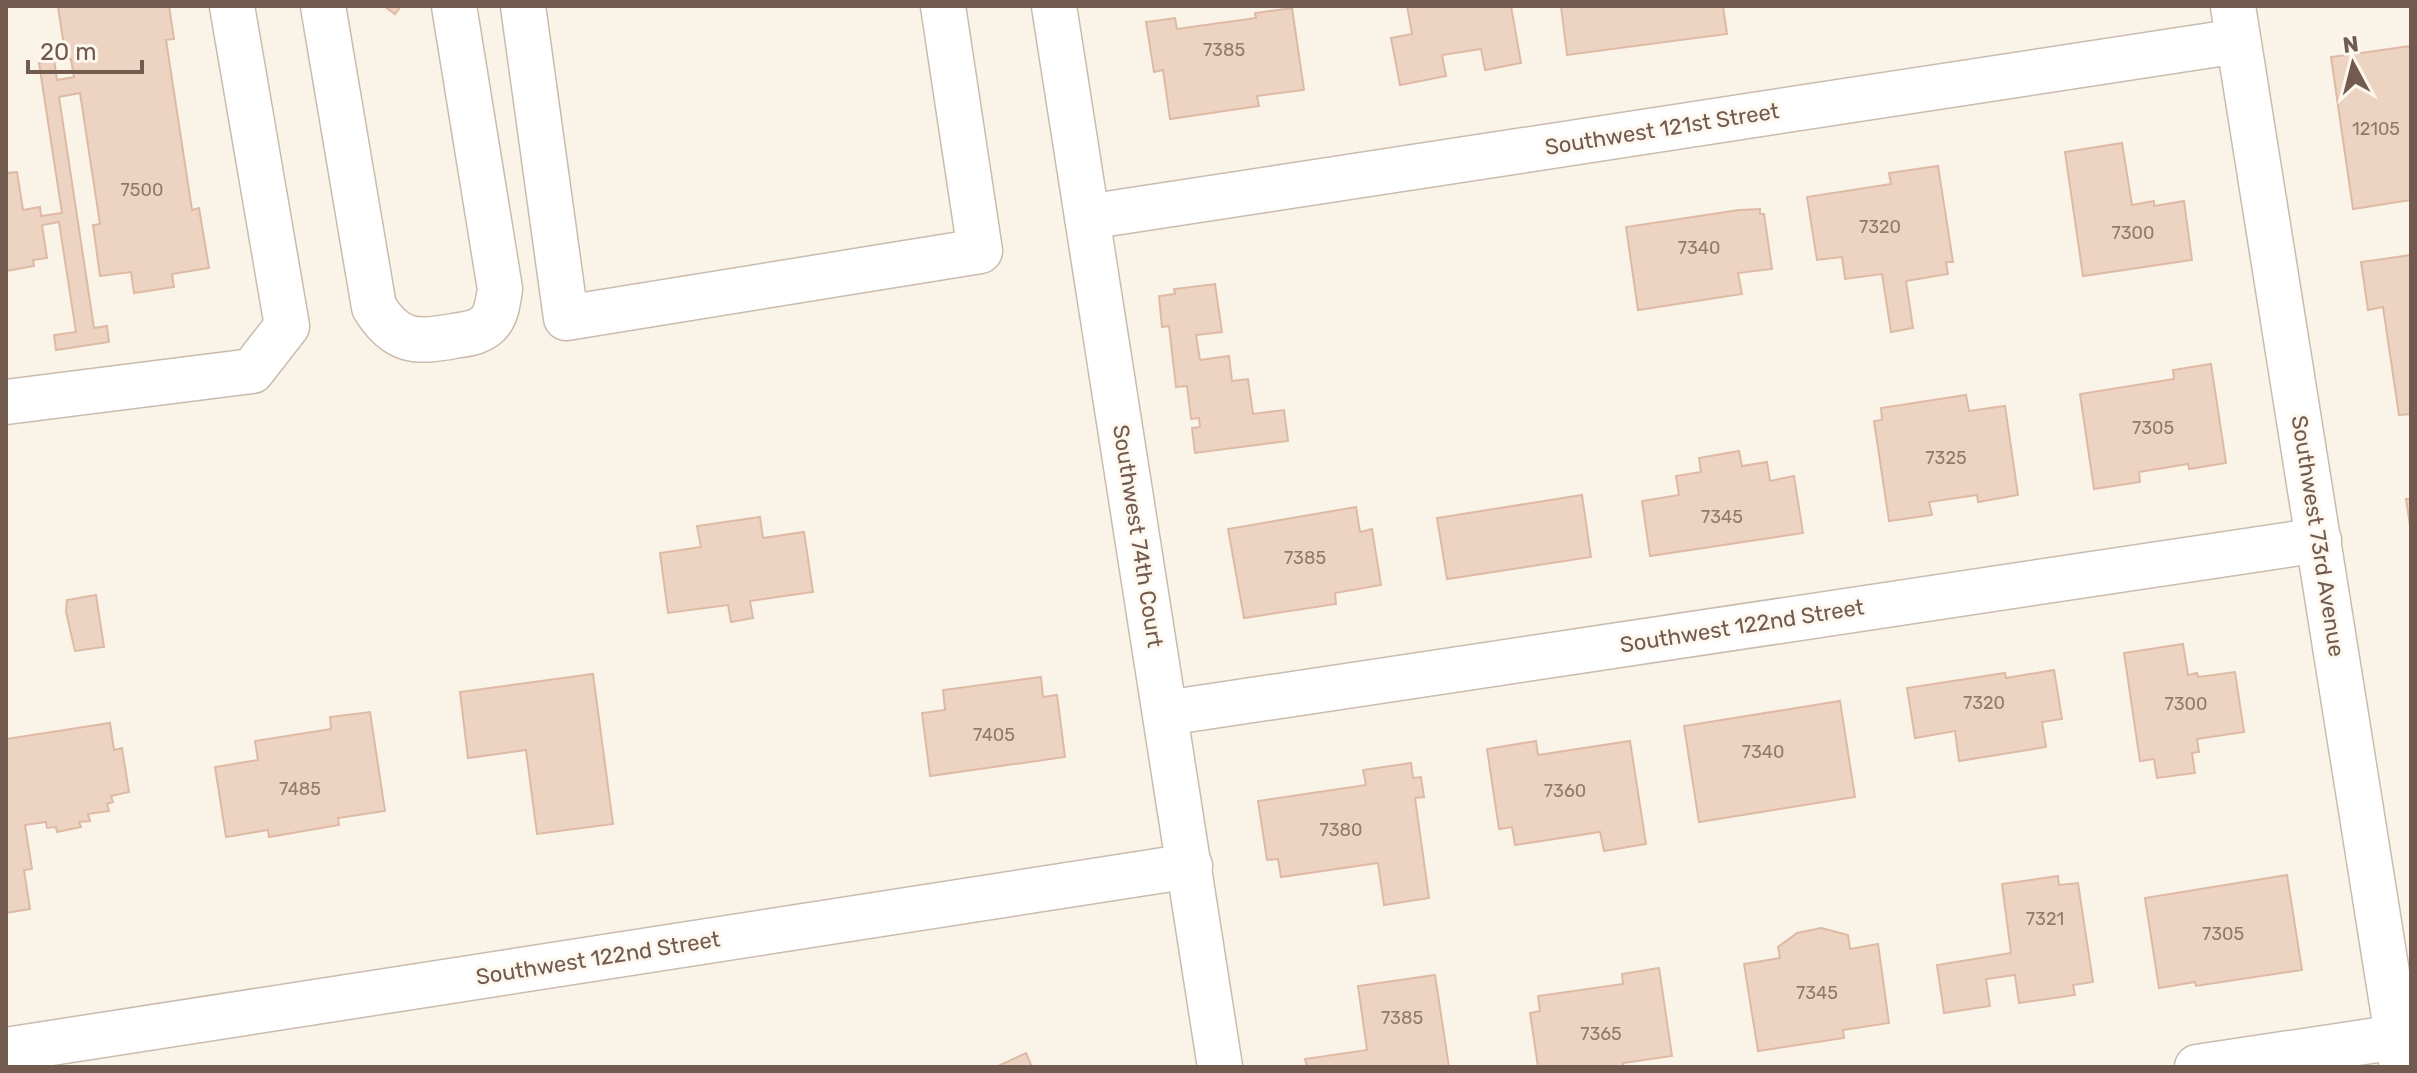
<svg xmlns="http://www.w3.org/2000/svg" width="2417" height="1073" font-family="Rubik,sans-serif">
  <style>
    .building { fill: #edd3c2; stroke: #debaa4; stroke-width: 2 }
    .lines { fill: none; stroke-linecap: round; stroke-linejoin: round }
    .minor-casing { stroke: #cbbbaf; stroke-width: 47 }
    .minor { stroke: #fff; stroke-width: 44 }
    .labels { text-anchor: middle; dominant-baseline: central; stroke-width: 6; stroke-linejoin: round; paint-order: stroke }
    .number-label { font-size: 18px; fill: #91796b }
    .street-label { font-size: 22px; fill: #725b4e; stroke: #fdf7ee }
  </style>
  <rect width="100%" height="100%" fill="#faf3e8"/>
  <g class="building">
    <polygon points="169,6 174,39 166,40 192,210 199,208 209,268 172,274 174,287 134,293 131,272 100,276 93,225 100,224 80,93 59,97 94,328 107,326 109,342 56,350 54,335 76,332 59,222 42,225 47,258 33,260 34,266 6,271 6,173 17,172 23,210 40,207 41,216 62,213 39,63 54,60 57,80 74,77 71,59 66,59 58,7"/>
    <polygon points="384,6 401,6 395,14"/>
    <polygon points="1407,6 1511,6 1521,63 1485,70 1481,49 1442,55 1446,76 1400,85 1391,38 1412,34"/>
    <polygon points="1561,6 1723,6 1727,34 1567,55"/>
    <polygon points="1292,8 1304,90 1257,96 1259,106 1170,119 1163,70 1154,72 1146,22 1175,18 1177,29 1256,18 1255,13"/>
    <polygon points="2411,46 2411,200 2353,209 2331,57"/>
    <polygon points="2122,143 2132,205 2154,201 2154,206 2184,201 2192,260 2083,276 2065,152"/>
    <polygon points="1938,166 1953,262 1946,262 1948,274 1906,281 1913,328 1891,332 1882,274 1845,279 1842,257 1817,260 1807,197 1891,184 1889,173"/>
    <polygon points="1760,209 1760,214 1764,214 1772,269 1738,273 1742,294 1638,310 1626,227 1739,210"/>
    <polygon points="2411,255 2411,414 2399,415 2383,307 2368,310 2361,262"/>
    <polygon points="1215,284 1222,332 1196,335 1200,360 1229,356 1232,381 1248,379 1253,414 1284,410 1288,441 1195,453 1192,428 1200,427 1199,418 1191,419 1187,386 1176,387 1169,326 1162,327 1159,296 1175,294 1174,289"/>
    <polygon points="2211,364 2226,463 2189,469 2188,464 2139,472 2140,482 2094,489 2080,394 2174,379 2173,370"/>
    <polygon points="1966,395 1969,411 2005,406 2018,495 1978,502 1977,495 1929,502 1932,515 1889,521 1874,421 1882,420 1881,408"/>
    <polygon points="1739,451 1742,466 1767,462 1770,481 1794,476 1803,533 1650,556 1642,501 1679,495 1676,476 1701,472 1699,458"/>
    <polygon points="1582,495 1591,557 1447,579 1437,518"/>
    <polygon points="2406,499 2411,499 2411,532"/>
    <polygon points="1356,507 1360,532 1372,529 1381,585 1335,593 1336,604 1244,618 1228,529"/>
    <polygon points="760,517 763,538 804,532 813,592 750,601 753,618 731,622 728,605 668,613 660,553 701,547 697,526"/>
    <polygon points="96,595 104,647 75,651 66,612 67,600"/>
    <polygon points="2183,644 2188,675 2197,673 2198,677 2235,672 2244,732 2197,739 2199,752 2192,753 2195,773 2157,778 2154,759 2140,761 2124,653"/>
    <polygon points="2054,670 2062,719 2042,722 2046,747 1959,761 1955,731 1915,738 1907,688 2005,673 2006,678"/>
    <polygon points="593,674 613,824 537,834 526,750 468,758 460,692"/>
    <polygon points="1041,677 1043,697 1057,695 1065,757 930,776 922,713 945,710 943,690"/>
    <polygon points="1840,701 1855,797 1699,822 1684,726"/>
    <polygon points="370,712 385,811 338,818 339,825 269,837 268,830 226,837 215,767 258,760 255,741 331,729 330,717"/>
    <polygon points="110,723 114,750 122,748 129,792 111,796 113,802 107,804 109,811 88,814 90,821 79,822 81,827 57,832 56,827 47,828 46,822 25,825 32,869 24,870 30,909 6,913 6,739"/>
    <polygon points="1536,741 1538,755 1630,741 1646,844 1604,851 1600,832 1515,845 1512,827 1499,829 1487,749"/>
    <polygon points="1411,763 1413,778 1421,777 1424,797 1415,798 1429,898 1384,905 1378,863 1281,877 1278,859 1267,860 1258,801 1366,785 1363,770"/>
    <polygon points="2287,875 2302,970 2196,986 2195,982 2159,988 2145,898"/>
    <polygon points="2058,876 2059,885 2078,883 2093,982 2073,985 2075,995 2019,1003 2015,975 1986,979 1990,1006 1944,1013 1937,965 2011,953 2002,884"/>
    <polygon points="1821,928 1848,935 1850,949 1878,944 1889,1023 1843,1030 1844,1038 1758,1051 1744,964 1780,958 1778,947 1797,933"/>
    <polygon points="1659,968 1672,1056 1623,1063 1623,1067 1538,1067 1530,1013 1540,1011 1538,996 1623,984 1622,974"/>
    <polygon points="1435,975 1449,1067 1307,1067 1305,1059 1367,1050 1358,986"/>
    <polygon points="1026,1053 1032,1067 996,1067"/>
  </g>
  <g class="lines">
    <defs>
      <g id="minor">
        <path d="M323,6L374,307C396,343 416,343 454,336C466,334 479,333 488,324C497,315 498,301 500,289L454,6"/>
        <polyline points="523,6 566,318 980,251 943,6"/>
        <polyline points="1054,6 1220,1067"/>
        <polyline points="2233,6 2402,1067"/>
        <polyline points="1087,217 2238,41"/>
        <polyline points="6,402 252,371 287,326 232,6"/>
        <polyline points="1166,713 2319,540"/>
        <polyline points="6,1050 1190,866"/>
        <polyline points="2197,1067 2397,1037"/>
      </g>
    </defs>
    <use href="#minor" class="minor-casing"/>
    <use href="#minor" class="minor"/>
  </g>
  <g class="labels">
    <g class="number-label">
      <text x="1224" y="50">7385</text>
      <text x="2376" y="129">12105</text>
      <text x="142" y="190">7500</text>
      <text x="1880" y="227">7320</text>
      <text x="2133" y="233">7300</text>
      <text x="1699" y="248">7340</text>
      <text x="2153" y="428">7305</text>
      <text x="1946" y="458">7325</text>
      <text x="1722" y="517">7345</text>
      <text x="1305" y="558">7385</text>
      <text x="1984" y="703">7320</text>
      <text x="2186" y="704">7300</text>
      <text x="994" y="735">7405</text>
      <text x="1763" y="752">7340</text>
      <text x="300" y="789">7485</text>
      <text x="1565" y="791">7360</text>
      <text x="1341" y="830">7380</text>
      <text x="2045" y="919">7321</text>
      <text x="2223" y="934">7305</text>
      <text x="1817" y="993">7345</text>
      <text x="1402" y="1018">7385</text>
      <text x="1601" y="1034">7365</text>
    </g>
    <g class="street-label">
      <text transform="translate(1662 129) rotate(-9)">Southwest 121st Street</text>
      <text transform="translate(1138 536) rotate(81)">Southwest 74th Court</text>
      <text transform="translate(2318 536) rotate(81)">Southwest 73rd Avenue</text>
      <text transform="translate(1742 626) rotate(-9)">Southwest 122nd Street</text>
      <text transform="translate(598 958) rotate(-9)">Southwest 122nd Street</text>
    </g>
  </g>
  <rect width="2417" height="1073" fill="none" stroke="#725b4e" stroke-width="16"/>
  <g transform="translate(2353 64) rotate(353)" stroke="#fdf7ee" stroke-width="6" paint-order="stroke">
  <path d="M0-6L14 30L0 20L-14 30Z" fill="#725b4e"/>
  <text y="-12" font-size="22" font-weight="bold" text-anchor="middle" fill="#725b4e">N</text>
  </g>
  <path d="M28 60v12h114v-12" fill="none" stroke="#725b4e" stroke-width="4"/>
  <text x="40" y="60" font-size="24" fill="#725b4e" stroke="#fdf7ee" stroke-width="6" paint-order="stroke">20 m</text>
</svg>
